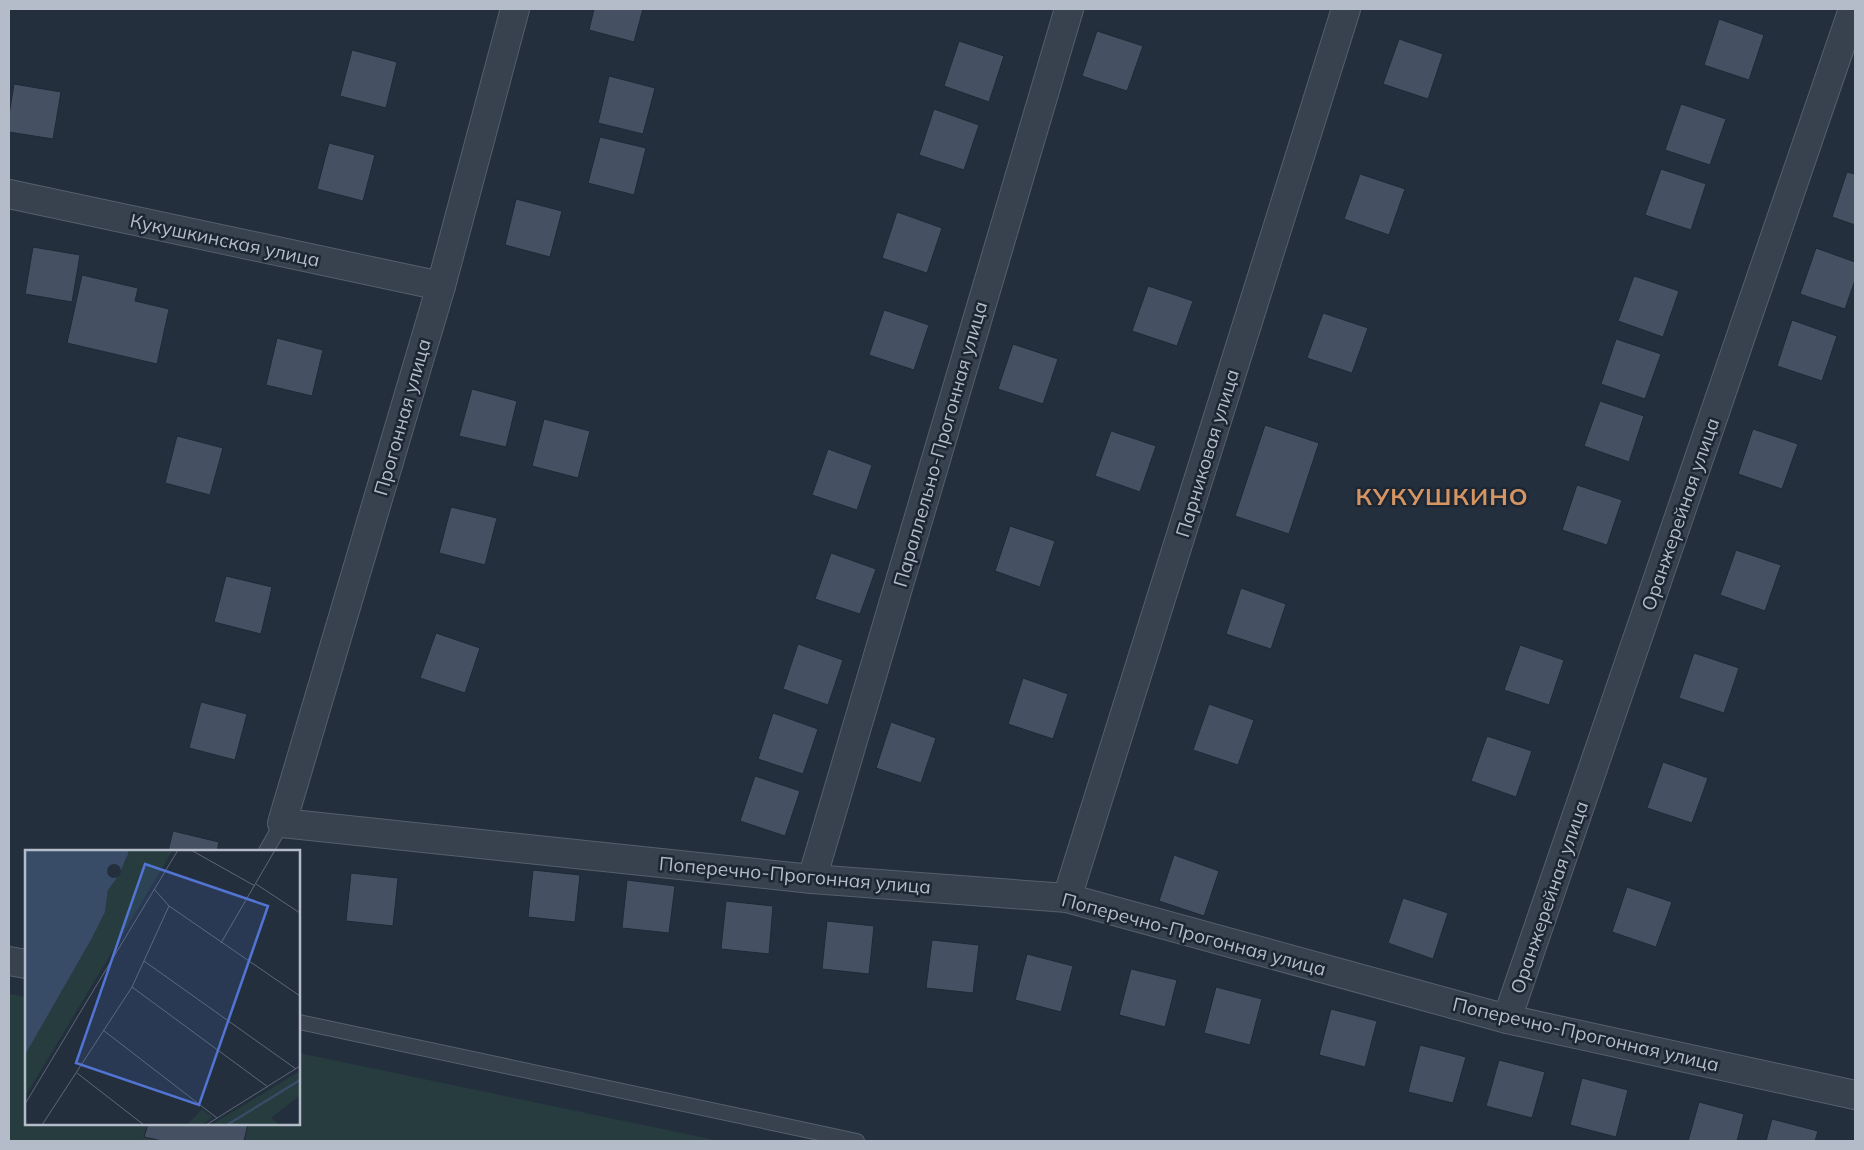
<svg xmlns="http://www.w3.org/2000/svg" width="1864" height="1150" viewBox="0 0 1864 1150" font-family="Mulish,sans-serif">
<rect width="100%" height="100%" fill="#242f3e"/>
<!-- green -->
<path fill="#263c3f" d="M9 994 26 997V1124H299V1053L720 1141H9Z"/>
<!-- building -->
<g fill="#455162" stroke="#1f2835">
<path d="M594 9H643L634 42 589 30Z"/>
<path d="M1719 19 1764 35 1749 80 1704 65Z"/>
<path d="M1097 31 1143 46 1127 91 1082 76Z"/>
<path d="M1399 39 1443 54 1428 99 1383 84Z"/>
<path d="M959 41 1004 56 989 102 944 86Z"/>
<path d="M352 50 397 62 386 108 340 96Z"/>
<path d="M609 76 655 88 643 134 598 123Z"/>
<path d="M14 84 61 92 53 139 9 132V115Z"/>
<path d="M1681 104 1726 119 1710 165 1665 150Z"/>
<path d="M934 109 979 125 964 170 919 155Z"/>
<path d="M600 137 646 148 634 195 588 183Z"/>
<path d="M329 143 375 155 363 201 317 189Z"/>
<path d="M1661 169 1706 184 1691 230 1645 215Z"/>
<path d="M1847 172 1855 174V225L1832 217Z"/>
<path d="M1360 174 1405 189 1389 235 1344 219Z"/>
<path d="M516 199 562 211 550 257 505 245Z"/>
<path d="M897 212 942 228 927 273 882 258Z"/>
<path d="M33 247 80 255 72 302 25 294Z"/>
<path d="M1816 248 1855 262V280L1845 309 1800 294Z"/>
<path d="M82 275 138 288 135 301 169 309 157 364 67 343Z"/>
<path d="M1634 276 1679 291 1663 337 1618 321Z"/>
<path d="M1148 286 1193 301 1177 346 1132 331Z"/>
<path d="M884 310 929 325 914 370 869 355Z"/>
<path d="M1323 313 1368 328 1352 373 1307 358Z"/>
<path d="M1792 320 1837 336 1822 381 1777 366Z"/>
<path d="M277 338 323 350 312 396 266 385Z"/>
<path d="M1616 339 1661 354 1645 399 1601 384Z"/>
<path d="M1013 344 1058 359 1043 404 998 389Z"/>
<path d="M472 389 517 401 506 447 459 436Z"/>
<path d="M1600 401 1644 416 1629 462 1584 446Z"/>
<path d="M544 419 590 431 578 478 532 466Z"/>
<path d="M1265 425 1319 443 1289 534 1235 516Z"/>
<path d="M1753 429 1798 444 1782 489 1738 474Z"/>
<path d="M1111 431 1156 446 1140 492 1095 476Z"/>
<path d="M177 436 223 448 210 495 165 483Z"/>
<path d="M828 449 872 465 857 510 812 495Z"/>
<path d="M1577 485 1622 500 1607 545 1562 530Z"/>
<path d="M451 507 497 518 485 565 439 553Z"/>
<path d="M1010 526 1055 541 1040 587 995 571Z"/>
<path d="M1736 550 1781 565 1765 611 1720 595Z"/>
<path d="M831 553 876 569 860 614 815 599Z"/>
<path d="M226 576 272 587 261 634 214 622Z"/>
<path d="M1241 588 1286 604 1271 649 1226 634Z"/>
<path d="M436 633 480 648 465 693 420 678Z"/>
<path d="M798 644 843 660 828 705 783 689Z"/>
<path d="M1520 645 1564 660 1549 705 1504 690Z"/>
<path d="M1694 653 1739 668 1724 713 1679 698Z"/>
<path d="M1023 678 1068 694 1053 739 1008 724Z"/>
<path d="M201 702 247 714 235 760 189 748Z"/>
<path d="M1209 704 1254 720 1238 765 1193 750Z"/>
<path d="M773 713 818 729 803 774 758 759Z"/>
<path d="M891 722 936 738 921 783 876 768Z"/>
<path d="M1487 736 1532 751 1516 797 1471 781Z"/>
<path d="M1663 762 1708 778 1692 823 1647 808Z"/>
<path d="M755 776 800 791 785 836 740 821Z"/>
<path d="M173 831 219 842 217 851H168Z"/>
<path d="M1174 855 1219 871 1204 916 1159 901Z"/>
<path d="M533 870 580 875 575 922 528 917Z"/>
<path d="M351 873 398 878 393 926 346 921Z"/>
<path d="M627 880 675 886 669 933 622 928Z"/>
<path d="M1627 887 1672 902 1656 947 1612 932Z"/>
<path d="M1403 898 1448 913 1433 959 1388 943Z"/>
<path d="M726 901 773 906 769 954 721 949Z"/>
<path d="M827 921 874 926 869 974 822 969Z"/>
<path d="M932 940 979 945 973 993 926 988Z"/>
<path d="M1027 954 1073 966 1061 1012 1015 1000Z"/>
<path d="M1131 969 1177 980 1165 1027 1119 1015Z"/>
<path d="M1216 987 1262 999 1250 1045 1204 1033Z"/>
<path d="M1331 1009 1377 1021 1365 1067 1319 1055Z"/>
<path d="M1420 1045 1466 1057 1453 1103 1408 1092Z"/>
<path d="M1499 1060 1545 1072 1532 1118 1486 1106Z"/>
<path d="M1582 1078 1628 1090 1616 1137 1570 1125Z"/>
<path d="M1699 1102 1744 1114 1737 1141H1688Z"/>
<path d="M1772 1119 1818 1131 1815 1141H1766Z"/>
<path d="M148 1124H248L244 1141H162L144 1137Z"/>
</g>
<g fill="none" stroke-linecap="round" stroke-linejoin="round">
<defs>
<g id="service">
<path d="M266 851 282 823"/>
<path d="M299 1022 857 1141"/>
</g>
<g id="minor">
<path d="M515 9 441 286 282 823 812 879 1067 898 1507 1019 1855 1095"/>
<path d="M9 194 441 286"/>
<path d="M812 879 1069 9"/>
<path d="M1067 898 1346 9"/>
<path d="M9 961 26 964"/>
<path d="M1507 1019 1853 9"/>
</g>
</defs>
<!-- service casing -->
<use href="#service" stroke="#565f6c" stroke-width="16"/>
<!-- minor casing -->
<use href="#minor" stroke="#565f6c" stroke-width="30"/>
<!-- service -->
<use href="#service" stroke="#38414e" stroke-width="14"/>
<!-- minor -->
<use href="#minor" stroke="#38414e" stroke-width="28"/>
</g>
<g text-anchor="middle" stroke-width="5" stroke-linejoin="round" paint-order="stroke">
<!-- street labels -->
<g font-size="19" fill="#b4bcc9" stroke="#1d2633">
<text transform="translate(225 240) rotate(12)" y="7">Кукушкинская улица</text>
<text transform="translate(402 417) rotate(-74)" y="7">Прогонная улица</text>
<text transform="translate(940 444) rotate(-74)" y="7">Параллельно-Прогонная улица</text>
<text transform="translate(1207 453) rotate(-73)" y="7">Парниковая улица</text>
<text transform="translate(1680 514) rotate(-71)" y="7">Оранжерейная улица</text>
<text transform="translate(795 875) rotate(5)" y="7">Поперечно-Прогонная улица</text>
<text transform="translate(1549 897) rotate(-71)" y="7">Оранжерейная улица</text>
<text transform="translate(1194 934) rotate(15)" y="7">Поперечно-Прогонная улица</text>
<text transform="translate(1586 1034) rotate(13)" y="7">Поперечно-Прогонная улица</text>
</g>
<!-- district labels -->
<g font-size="24" font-weight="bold" letter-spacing="1" fill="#d59563" stroke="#1d2633">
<text x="1442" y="505">КУКУШКИНО</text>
</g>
</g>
<!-- overview -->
<g transform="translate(25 850)">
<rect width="275" height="275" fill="#242f3e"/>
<path d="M103 0H148L0 247V205L67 88 80 62 83 40 101 11ZM275 221V245L246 268 255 275H186ZM177 259 187 267 184 270 177 275H162Z" fill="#263c3f"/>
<path d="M0 0H103V4L94 25 83 40 80 62 67 88 0 205Z" fill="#394c67"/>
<path d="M82 21a7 7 0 1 1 14 0a7 7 0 1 1-14 0Z" fill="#242f3e"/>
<path fill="none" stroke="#394c67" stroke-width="2.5" d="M202 275 275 230"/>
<path fill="none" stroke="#5e6776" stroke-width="1" d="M166 0 230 36M231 34 275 63M129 39 144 56 275 146M196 93 250 0M119 111 271 219M107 137 243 237M78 180 192 268M52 223 119 275M0 254 153 0M17 275 107 137 144 56M181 275 275 216"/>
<path fill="#5274d3" fill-opacity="0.15" stroke="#5274d3" stroke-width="2.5" d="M120 14 243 56 174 255 51 213Z"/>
<rect width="275" height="275" fill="none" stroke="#b4bcc9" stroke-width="2.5"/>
</g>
<!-- border -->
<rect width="1864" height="1150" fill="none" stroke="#b4bcc9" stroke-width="20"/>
</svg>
